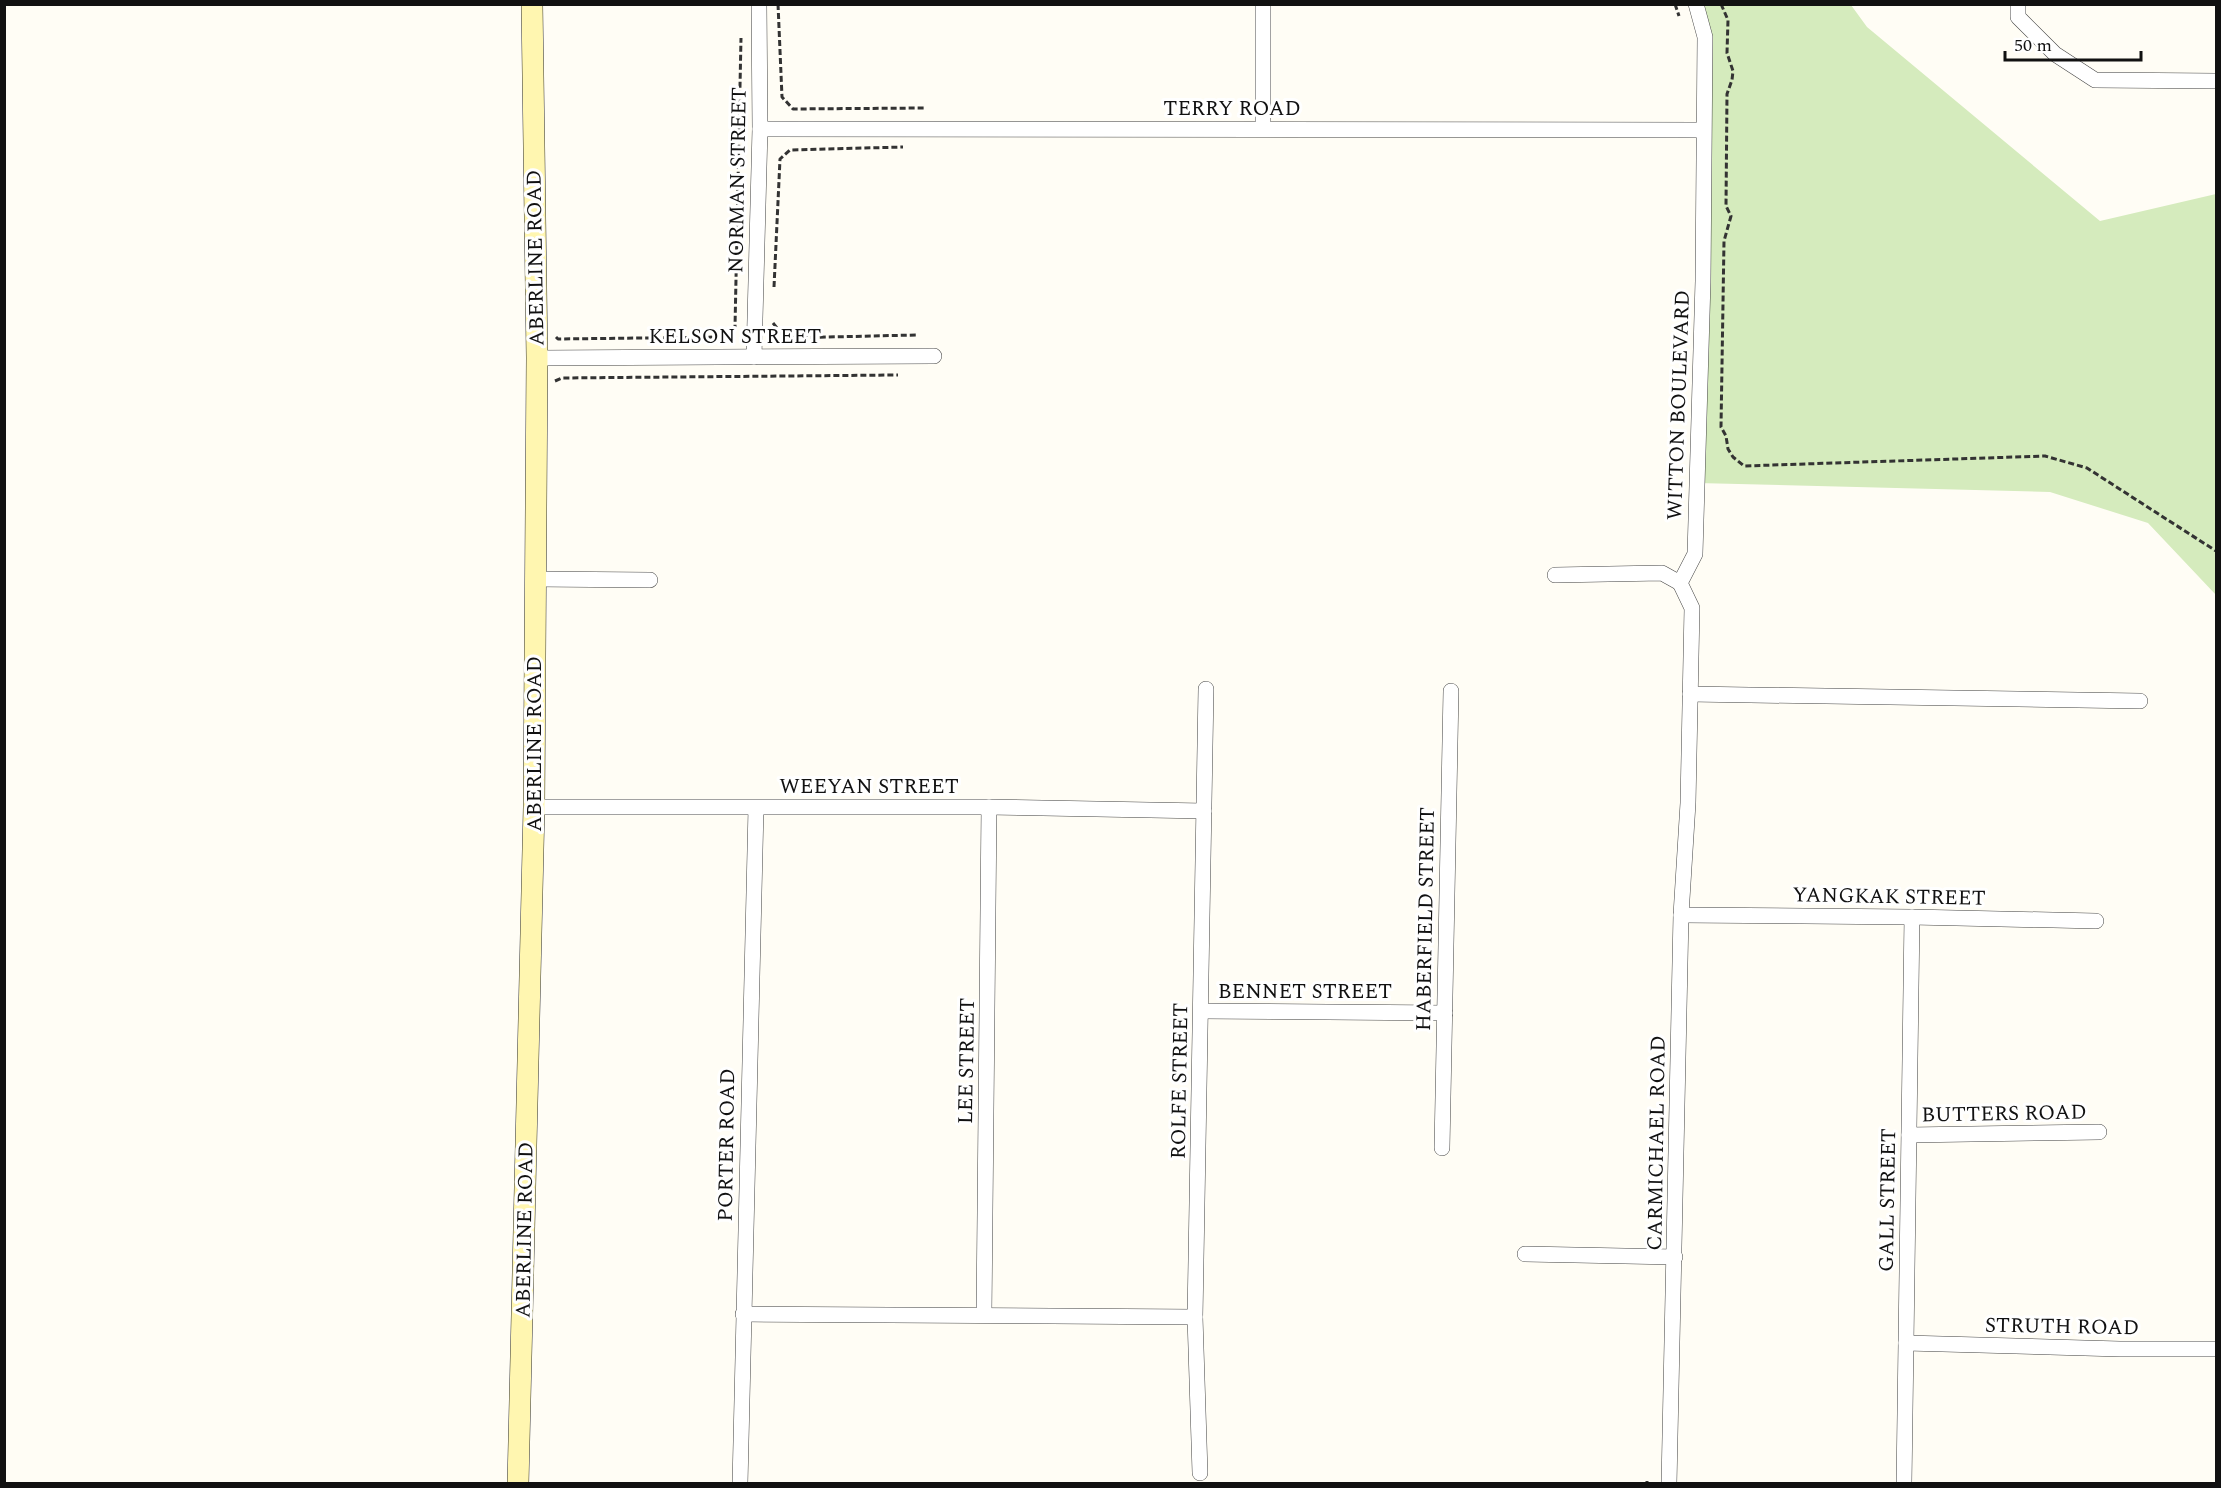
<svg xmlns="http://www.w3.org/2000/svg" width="2221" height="1488" viewBox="0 0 2221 1488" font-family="Spectral,serif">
<rect width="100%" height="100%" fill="#fffdf5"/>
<!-- green -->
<path fill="#d5ebbd" d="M1696 5H1851L1867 27 2100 221 2216 194V595L2148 523 2050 492 1697 483 1703 80Z"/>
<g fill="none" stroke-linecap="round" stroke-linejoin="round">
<defs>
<g id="street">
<path d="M2018 4V17L2055 54 2095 80 2216 81"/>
<path d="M760 129 1703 130"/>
<path d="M1263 129V4"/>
<path d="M754 357 760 129 759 4"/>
<path d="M537 358 934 356"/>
<path d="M1555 575 1662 573 1680 583"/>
<path d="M535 579 650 580"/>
<path d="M1690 694 2140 701"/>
<path d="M534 807H989L1204 811"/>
<path d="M1681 915 1912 917 2096 921"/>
<path d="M1201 1011 1445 1013"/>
<path d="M1909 1135 2099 1132"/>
<path d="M1442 1148 1451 691"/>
<path d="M1525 1254 1675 1257"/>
<path d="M743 1314 1195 1317"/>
<path d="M984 1315 989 807"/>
<path d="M1906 1343 2120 1349H2216"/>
<path d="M1200 1473 1195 1317 1206 689"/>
<path d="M740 1484 756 808"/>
<path d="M1669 1484 1681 915 1688 803 1692 608 1680 583 1695 554 1703 281 1705 37 1696 4"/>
<path d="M1904 1484 1912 917"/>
</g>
<path id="secondary" d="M518 1484 534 807 537 358 532 4"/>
</defs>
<!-- street casing -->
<use href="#street" stroke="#444" stroke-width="16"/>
<!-- secondary casing -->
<use href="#secondary" stroke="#333" stroke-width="22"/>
<!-- path -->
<g stroke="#333" stroke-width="3" stroke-dasharray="6 3" stroke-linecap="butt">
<path d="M778 4 782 97 793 109 924 108"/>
<path d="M1675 4 1679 16"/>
<path d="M1721 4 1728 20 1727 53 1733 71 1732 80 1727 94 1726 206 1731 216 1724 241 1721 427 1726 436 1728 449 1733 457 1744 466 2045 456 2087 468 2216 551"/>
<path d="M774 287 780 159 790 150 903 147"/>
<path d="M773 323 785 338 916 335"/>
<path d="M556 337 558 339 724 337 735 327 741 38"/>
<path d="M555 381 562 378 898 375"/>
<path d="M1647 1484V1481"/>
<path d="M1884 1484V1483"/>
</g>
<!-- street -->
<use href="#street" stroke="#fff" stroke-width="15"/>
<!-- secondary -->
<use href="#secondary" stroke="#fff6b0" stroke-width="21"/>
</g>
<g text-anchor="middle" stroke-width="6" stroke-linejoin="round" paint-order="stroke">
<!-- street labels -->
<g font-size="21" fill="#111" stroke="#fff">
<text x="1232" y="115">TERRY ROAD</text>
<text transform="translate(737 180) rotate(-89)" y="7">NORMAN STREET</text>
<text transform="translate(535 258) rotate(-91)" y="7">ABERLINE ROAD</text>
<text x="735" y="343">KELSON STREET</text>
<text transform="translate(1678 405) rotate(-88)" y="7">WITTON BOULEVARD</text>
<text transform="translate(534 744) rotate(-90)" y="7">ABERLINE ROAD</text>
<text x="869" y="793">WEEYAN STREET</text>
<text transform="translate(1889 896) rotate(1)" y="7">YANGKAK STREET</text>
<text transform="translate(1425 919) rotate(-89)" y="7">HABERFIELD STREET</text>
<text x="1305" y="998">BENNET STREET</text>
<text transform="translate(966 1061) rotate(-89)" y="7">LEE STREET</text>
<text transform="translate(1179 1081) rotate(-89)" y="7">ROLFE STREET</text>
<text transform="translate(2004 1113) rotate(-1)" y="7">BUTTERS ROAD</text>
<text transform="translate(1656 1143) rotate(-89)" y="7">CARMICHAEL ROAD</text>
<text transform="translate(726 1145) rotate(-89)" y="7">PORTER ROAD</text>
<text transform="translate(1887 1200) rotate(-89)" y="7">GALL STREET</text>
<text transform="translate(524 1230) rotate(-89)" y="7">ABERLINE ROAD</text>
<text transform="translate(2062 1326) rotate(1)" y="7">STRUTH ROAD</text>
</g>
</g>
<!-- border -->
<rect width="2221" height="1488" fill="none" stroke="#111111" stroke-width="12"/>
<!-- scale -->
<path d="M2005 51v9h136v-9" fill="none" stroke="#111111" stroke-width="3"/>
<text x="2014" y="51" font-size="18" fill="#111111" stroke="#ffffff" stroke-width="4.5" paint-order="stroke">50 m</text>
</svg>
